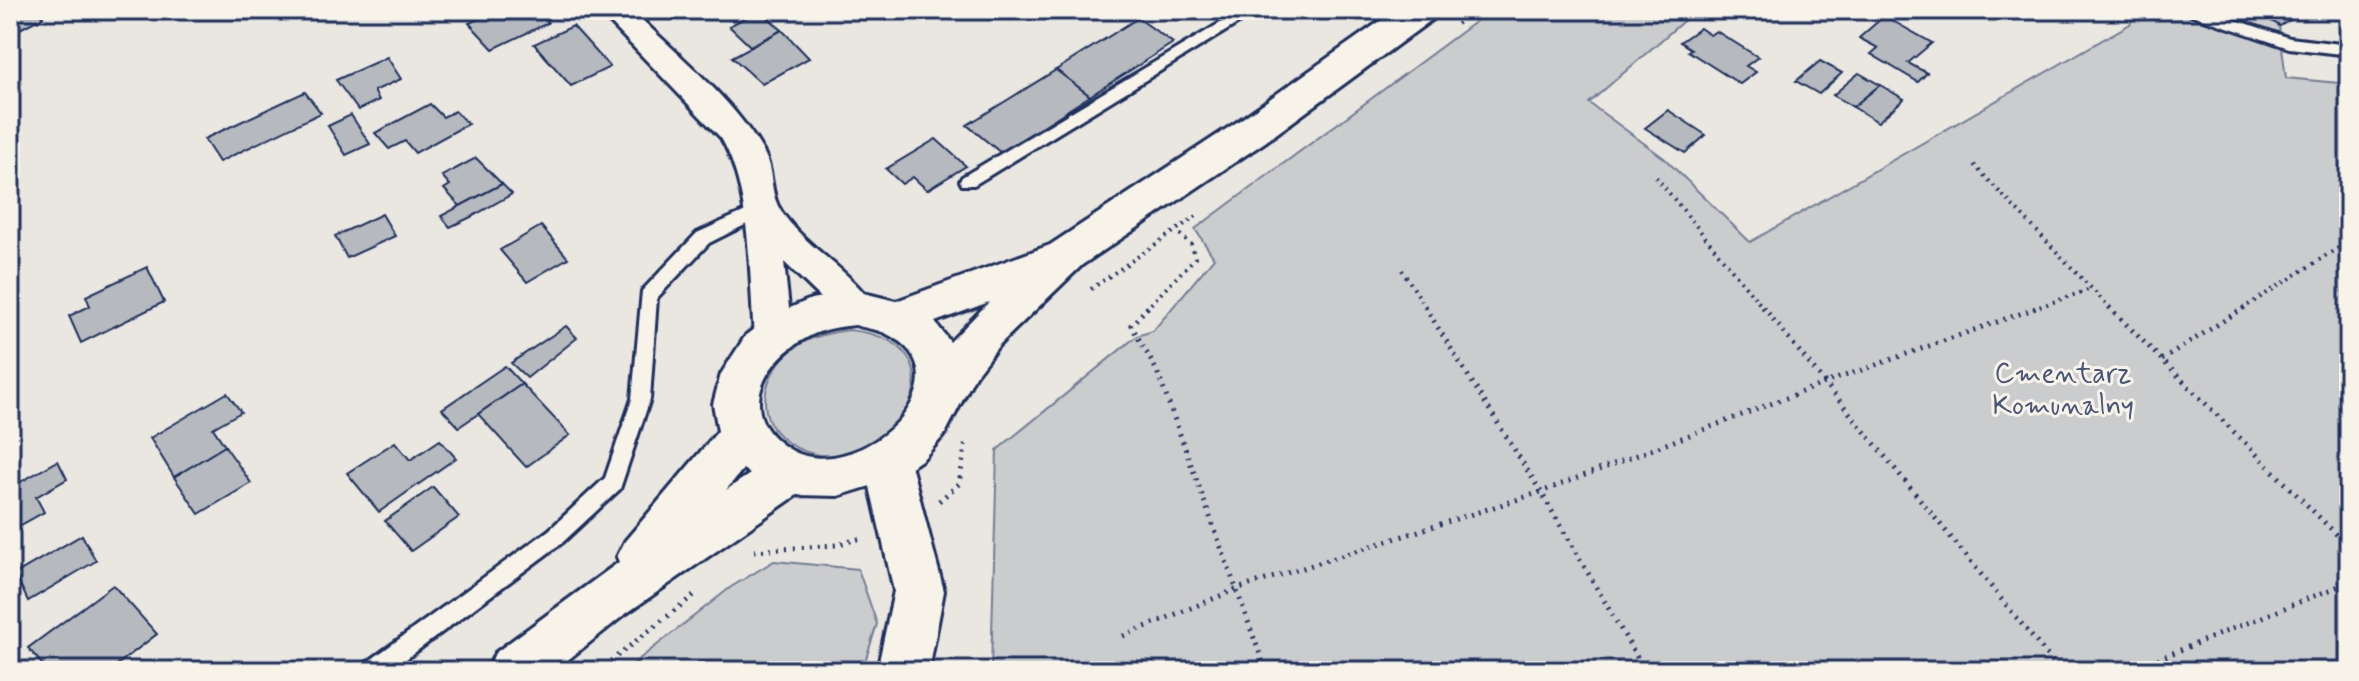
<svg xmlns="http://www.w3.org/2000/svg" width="2359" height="681" viewBox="0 0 2359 681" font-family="Mynerve,sans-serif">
<rect width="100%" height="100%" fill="#eae7e0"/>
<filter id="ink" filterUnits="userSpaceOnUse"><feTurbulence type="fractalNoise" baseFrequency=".0125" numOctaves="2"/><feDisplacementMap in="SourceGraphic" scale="16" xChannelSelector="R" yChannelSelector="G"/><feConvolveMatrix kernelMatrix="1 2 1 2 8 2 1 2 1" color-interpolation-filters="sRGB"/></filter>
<g filter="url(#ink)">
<!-- green -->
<g fill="#cbcccd" stroke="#737e96" stroke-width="2">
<path d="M1491 10H1696L1589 103 1664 158 1750 242 2130 24 2138 10H2303L2279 25 2286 78 2349 84V671H991L997 450 1137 336 1153 331 1214 258 1195 229Z"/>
<path d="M849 330C990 345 873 502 787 442 748 415 766 363 802 343 817 335 832 332 849 330Z"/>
<path d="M774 561 858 569 877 624 862 671H624L731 587Z"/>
</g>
<!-- building -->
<g fill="#b6babf" stroke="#1b2f5e" stroke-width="2">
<path d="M10 10H35L43 17 10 34Z"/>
<path d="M498 10H537L548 23 493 49 469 23Z"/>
<path d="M760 10 782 30 750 46 729 26Z"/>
<path d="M2254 10H2306L2280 26Z"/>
<path d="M1884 16 1932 43 1908 63 1927 73 1918 82 1871 54 1878 48 1859 38Z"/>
<path d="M1138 18 1173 43 1090 96 1056 70Z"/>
<path d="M573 26 610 67 571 86 534 44Z"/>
<path d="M1700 28 1710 35 1716 31 1758 57 1746 66 1756 72 1740 84 1688 51 1691 49 1680 42Z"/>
<path d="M782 30 809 58 762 84 732 57Z"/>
<path d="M387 57 401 79 374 91 379 100 358 110 336 80Z"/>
<path d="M1820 61 1842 73 1819 94 1796 81Z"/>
<path d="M1056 70 1090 96 1001 153 967 125Z"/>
<path d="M1859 73 1880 85 1853 107 1833 95Z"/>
<path d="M1880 85 1904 99 1878 122 1853 107Z"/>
<path d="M305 92 321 113 219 162 204 139Z"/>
<path d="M430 104 443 117 455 111 468 124 415 153 405 141 389 149 375 133Z"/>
<path d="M1668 110 1706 135 1685 153 1645 128Z"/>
<path d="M351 115 370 144 346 155 328 126Z"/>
<path d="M936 139 966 166 927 190 913 177 902 184 886 169Z"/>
<path d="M476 158 502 184 460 206 444 189 450 185 442 176Z"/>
<path d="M502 184 512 194 471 217 450 227 441 216Z"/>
<path d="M382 214 395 236 347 258 335 236Z"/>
<path d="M541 226 568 258 527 282 500 250Z"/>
<path d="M147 267 164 302 81 343 69 316 90 306 86 296Z"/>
<path d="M566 326 577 338 527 378 511 363Z"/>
<path d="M505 366 522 384 459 427 442 409Z"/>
<path d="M522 384 570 435 526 467 478 414Z"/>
<path d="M227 393 241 412 213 428 225 446 174 477 150 438Z"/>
<path d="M440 440 456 458 379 512 347 473 395 442 410 460Z"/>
<path d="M225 446 251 483 199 514 174 477Z"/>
<path d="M58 461 67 479 36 497 44 512 10 531V488Z"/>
<path d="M433 487 459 517 411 551 385 521Z"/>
<path d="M82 535 96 561 28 601 15 574Z"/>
<path d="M113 585 157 634 109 671H48L28 648Z"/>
</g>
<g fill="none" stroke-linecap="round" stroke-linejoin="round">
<defs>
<g id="service">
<path d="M1242 10H1260L974 185H962L960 181 962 177Z"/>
<path d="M2184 10H2207L2290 38 2349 45V55L2289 48 2186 13Z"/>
<path d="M761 204 767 206 769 210 767 214 709 243 657 298 650 399 620 489 563 542 390 671H362L365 664 549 530 605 478 632 399 642 291 697 233Z"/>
</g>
<path id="minor" d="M598 10H632C677 55 733 98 764 153 773 169 770 190 778 206 799 244 855 272 874 308L868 318 855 323 842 318 784 262 792 336 786 347 773 351 760 347 754 336C749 275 752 191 721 138Z"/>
<path id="tertiary" d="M887 441 904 447 910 461 944 591 929 671H877L894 591 864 461 870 447Z"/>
<path id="secondary" d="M1396 10H1439L1434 18 1265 142 1082 265 999 345 975 376 945 434 923 459 893 479 838 496 797 495 624 615 554 671H487L495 653 619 562 617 557 625 541 718 431 713 404 721 374 746 335 771 316 811 299 855 291 896 301 1050 245 1237 122ZM989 302 950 342 935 322ZM855 325C864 328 876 329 885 333 978 377 857 488 791 450 735 418 760 362 808 337 822 329 839 327 855 325ZM743 469 750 474 726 490Z"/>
</defs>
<!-- service casing -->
<use href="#service" stroke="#1b2f5e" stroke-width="6"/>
<!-- minor casing -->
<use href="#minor" stroke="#1b2f5e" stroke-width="6"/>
<!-- tertiary casing -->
<use href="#tertiary" stroke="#1b2f5e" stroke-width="6"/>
<!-- secondary casing -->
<use href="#secondary" stroke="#1b2f5e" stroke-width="6"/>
<!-- path-far1 -->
<g stroke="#1b2f5e" stroke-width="4" stroke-dasharray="2 5" stroke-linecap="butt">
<path d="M1457 24 1475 10"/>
<path d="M1974 165 2111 309"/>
<path d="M1656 177 1764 309"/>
<path d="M1402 270 1427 309"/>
<path d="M1091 289 1198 215"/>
<path d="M1146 309 1195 258 1191 244 1176 231"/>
<path d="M2033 309 2091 289"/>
<path d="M2242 309 2349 241"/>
</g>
<!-- path -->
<g stroke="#1b2f5e" stroke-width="5" stroke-dasharray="2 6" stroke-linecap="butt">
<path d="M1148 307 1131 325 1157 371 1266 671"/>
<path d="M1425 307 1541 492 1645 671"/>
<path d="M1763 307 2060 671"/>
<path d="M2109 307 2349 547"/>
<path d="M2162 360 2245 307"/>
<path d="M939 501 959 484 966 441"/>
<path d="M754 551 836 545 862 538"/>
<path d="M1123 636 1237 589 1541 492 1825 383 2039 307"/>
<path d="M598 671 698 592"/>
<path d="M2128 671 2349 582"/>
</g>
<!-- service -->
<use href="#service" fill="#f7f3e8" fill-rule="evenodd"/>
<!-- minor -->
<use href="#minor" fill="#f7f3e8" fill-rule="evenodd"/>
<!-- tertiary -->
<use href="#tertiary" fill="#f7f3e8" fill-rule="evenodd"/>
<!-- secondary -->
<use href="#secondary" fill="#f7f3e8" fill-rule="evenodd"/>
</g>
</g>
<g text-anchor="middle" stroke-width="6" stroke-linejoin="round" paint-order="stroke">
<!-- park labels -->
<g font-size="28" fill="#47567a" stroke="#f7f3e8">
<text x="2063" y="382">Cmentarz<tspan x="2063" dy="32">Komunalny</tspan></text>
</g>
</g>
<!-- margin -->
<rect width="2359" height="681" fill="none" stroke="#f7f3e8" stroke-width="40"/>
<rect x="20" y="20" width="2319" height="641" fill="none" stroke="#1b2f5e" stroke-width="3" filter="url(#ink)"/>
</svg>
